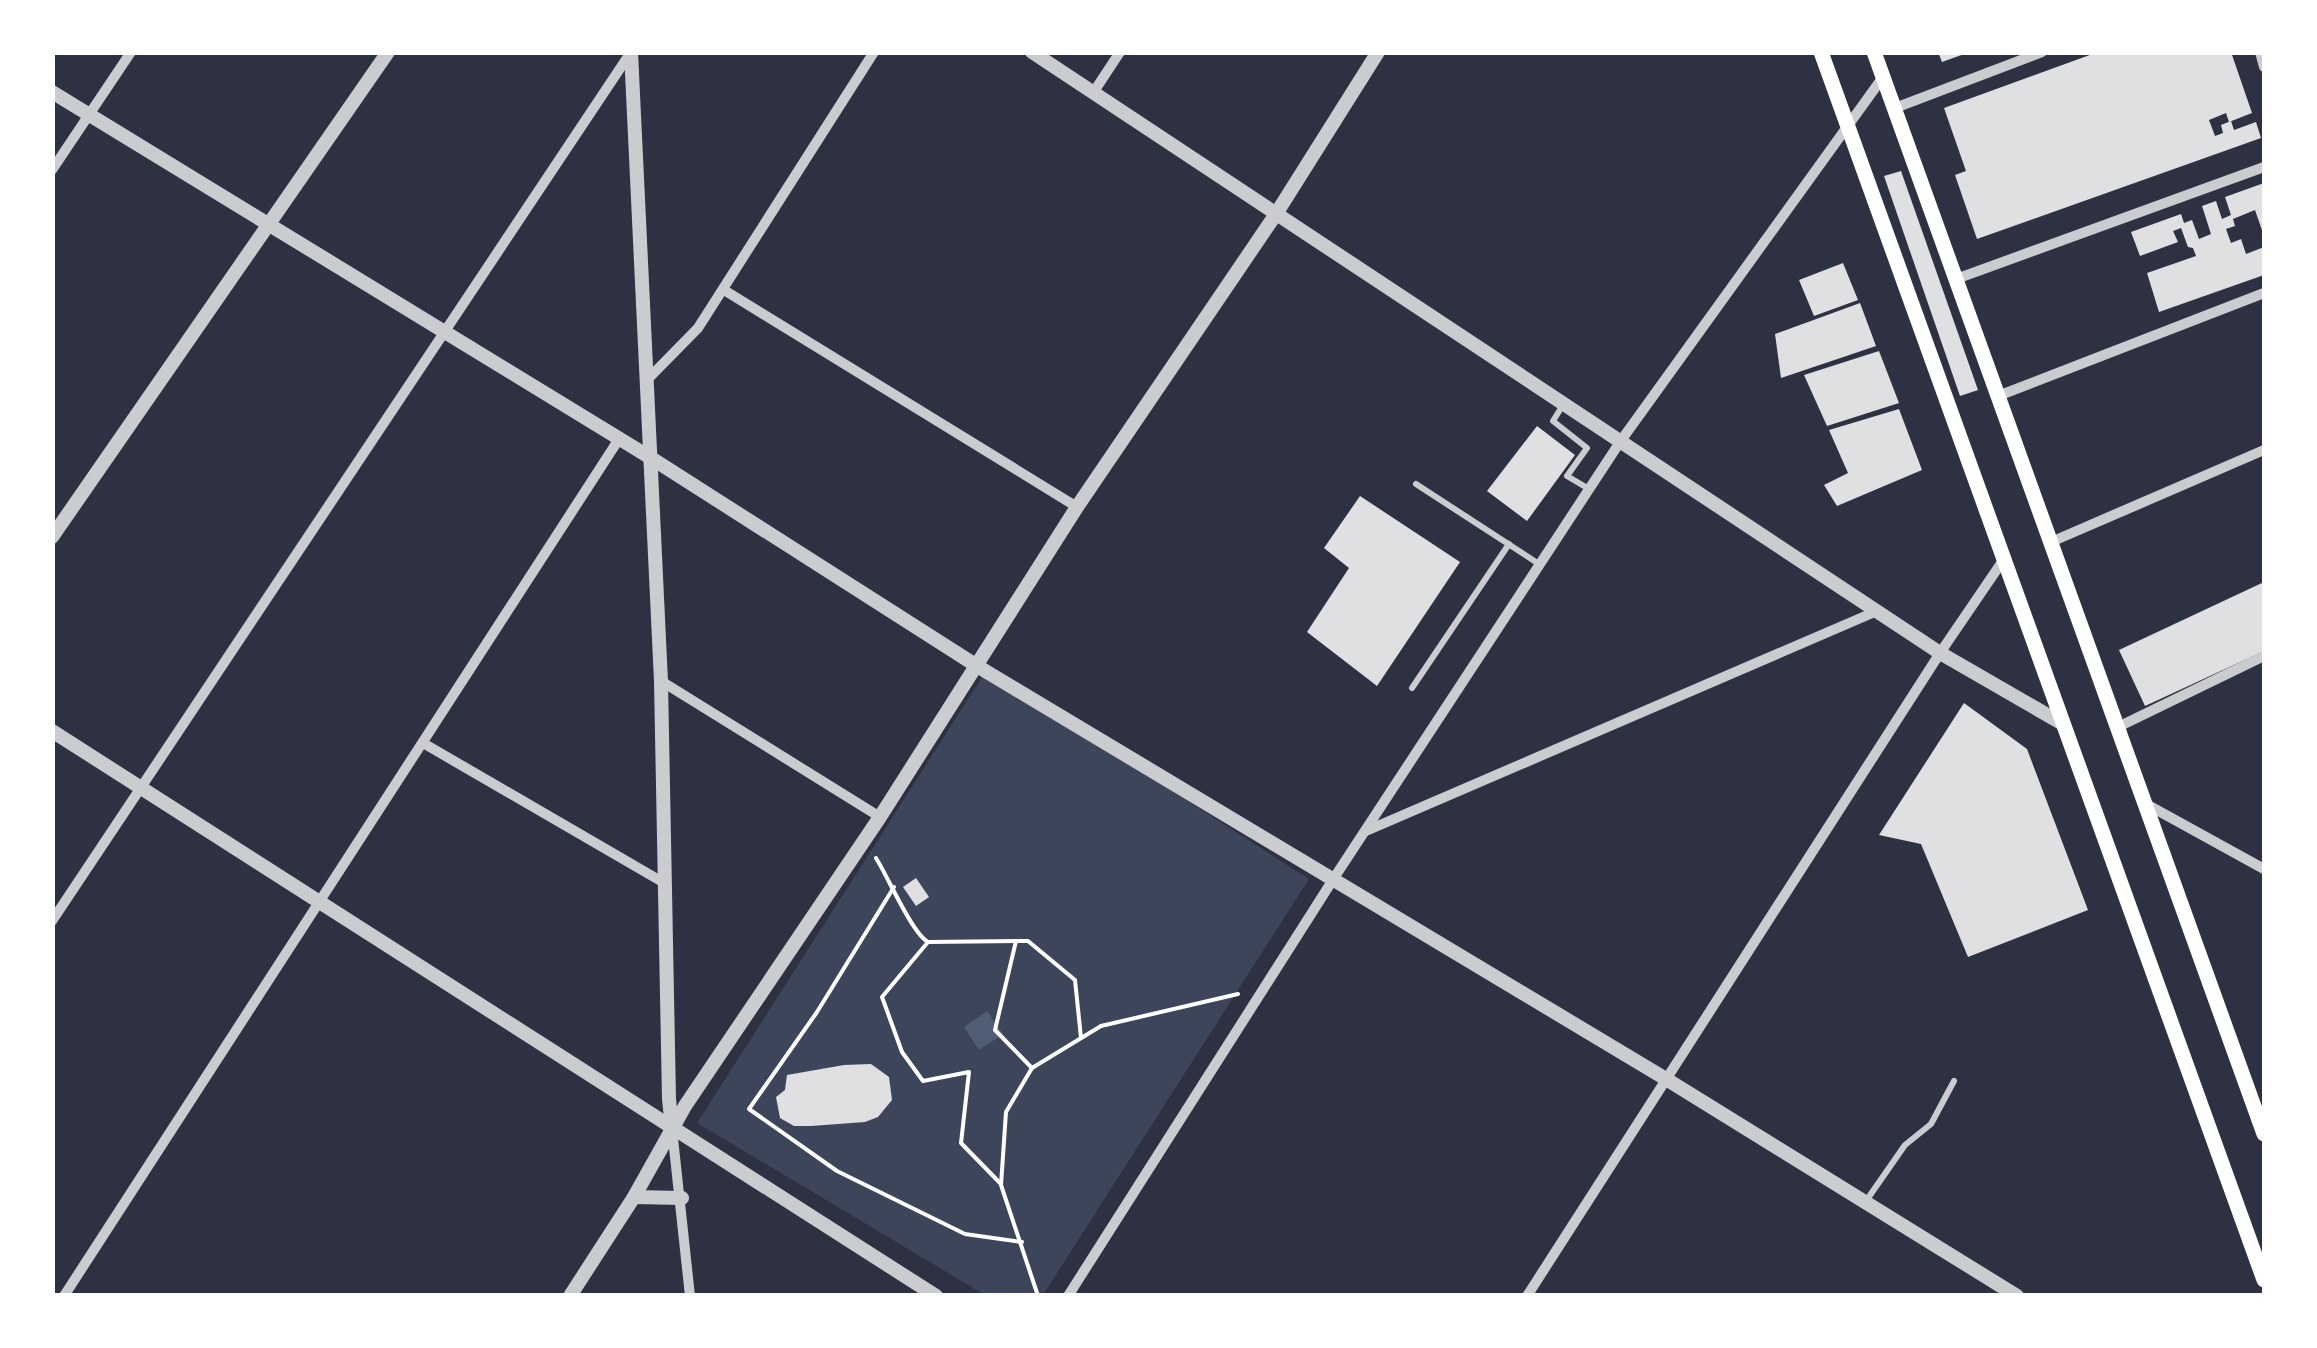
<svg xmlns="http://www.w3.org/2000/svg" width="2317" height="1348" viewBox="0 0 2317 1348" font-family="'Nunito Sans',sans-serif">
<rect width="100%" height="100%" fill="#2d3142"/>
<!-- green -->
<path fill="#3c4559" d="M986 671 1309 879 1043 1295H985L697 1123Z"/>
<!-- water -->
<path fill="#4f5d75" d="M987 1011 1003 1034 979 1050 964 1027Z"/>
<!-- building -->
<g fill="#e0e0e3">
<path d="M1938 52H1967V53L1942 62Z"/>
<path d="M2098 52H2231L2252 113 2229 122 2226 113 2209 120 2215 136 2223 133 2221 125 2231 121 2234 130 2256 122 2261 138 1977 239 1955 175 1966 171 1944 108Z"/>
<path d="M1901 171 1978 390 1960 396 1884 176Z"/>
<path d="M2264 183V236L2255 210 2233 219 2235 226 2226 229 2231 243 2241 239 2246 254 2264 247V275L2159 312 2147 273 2196 256 2193 248 2188 247 2181 228 2173 231 2178 242 2140 256 2131 232 2181 214 2184 223 2192 220 2199 239 2211 234 2202 206 2216 201 2222 219 2231 215 2225 197Z"/>
<path d="M1843 263 1858 300 1814 316 1799 280Z"/>
<path d="M1860 303 1876 346 1781 378 1775 334Z"/>
<path d="M1879 351 1899 403 1827 426 1804 375Z"/>
<path d="M1899 409 1922 470 1837 506 1824 485 1848 473 1829 430Z"/>
<path d="M1537 426 1575 455 1527 521 1487 491Z"/>
<path d="M1360 496 1460 562 1377 686 1307 632 1349 568 1324 548Z"/>
<path d="M2264 582V651L2145 706 2119 650Z"/>
<path d="M1964 703 2027 749 2088 910 1968 957 1921 844 1879 835Z"/>
<path d="M916 878 929 897 916 906 903 887Z"/>
<path d="M871 1064 889 1077 892 1100 878 1117 865 1122 811 1126H794L780 1118 776 1097 785 1090 787 1075 844 1065Z"/>
</g>
<g fill="none" stroke-linecap="round" stroke-linejoin="round">
<!-- path -->
<g stroke="#fff" stroke-width="4">
<path d="M876 858C888 877 912 933 928 942L1028 941 1075 980 1081 1038"/>
<path d="M894 887 817 1012 749 1109 837 1171 965 1234 1022 1242"/>
<path d="M1016 941 995 1030 1032 1068"/>
<path d="M928 942 882 997 902 1052 923 1081 969 1072 961 1143 1000 1183"/>
<path d="M1038 1296 1001 1185 1006 1112 1032 1068 1101 1026 1238 994"/>
</g>
<!-- service -->
<g stroke="#caccd0" stroke-width="6">
<path d="M1563 405 1553 421 1587 448 1567 476 1589 489"/>
<path d="M1416 484 1539 564"/>
<path d="M1412 688 1509 544"/>
<path d="M1866 1201 1905 1145 1931 1124 1954 1081"/>
</g>
<!-- minor -->
<g stroke="#caccd0" stroke-width="10">
<path d="M2260 52 2264 67"/>
<path d="M1093 93 1120 52"/>
<path d="M1895 108 2042 52"/>
<path d="M52 170 131 52"/>
<path d="M1956 279 2264 167"/>
<path d="M724 290 1077 507"/>
<path d="M646 381 698 328 874 52"/>
<path d="M1998 396 2264 293"/>
<path d="M2051 542 2264 450"/>
<path d="M661 681 880 817"/>
<path d="M2118 727 2264 656"/>
<path d="M423 743 666 884"/>
<path d="M2146 804 2264 869"/>
<path d="M1366 831 1877 611"/>
<path d="M52 921 631 52"/>
<path d="M672 1129 690 1296"/>
<path d="M64 1296 619 439"/>
<path d="M1068 1296 1334 878 1620 442 1883 77"/>
<path d="M1527 1296 1940 653 2004 559"/>
</g>
<!-- tertiary -->
<g stroke="#caccd0" stroke-width="14">
<path d="M631 52 661 681 669 1099 672 1128"/>
<path d="M1032 52 1940 653 2063 724"/>
<path d="M52 92 651 458 977 666 1666 1079 2017 1296"/>
<path d="M52 537 388 52"/>
<path d="M52 731 936 1296"/>
<path d="M634 1197 682 1198"/>
<path d="M570 1296 634 1197 685 1106 880 817 1077 507 1276 214 1378 52"/>
</g>
<!-- secondary -->
<g stroke="#fff" stroke-width="15">
<path d="M1821 52 2264 1280"/>
<path d="M1874 52 2264 1134"/>
</g>
</g>
<!-- border -->
<rect width="2317" height="1348" fill="none" stroke="#ffffff" stroke-width="110"/>
</svg>
